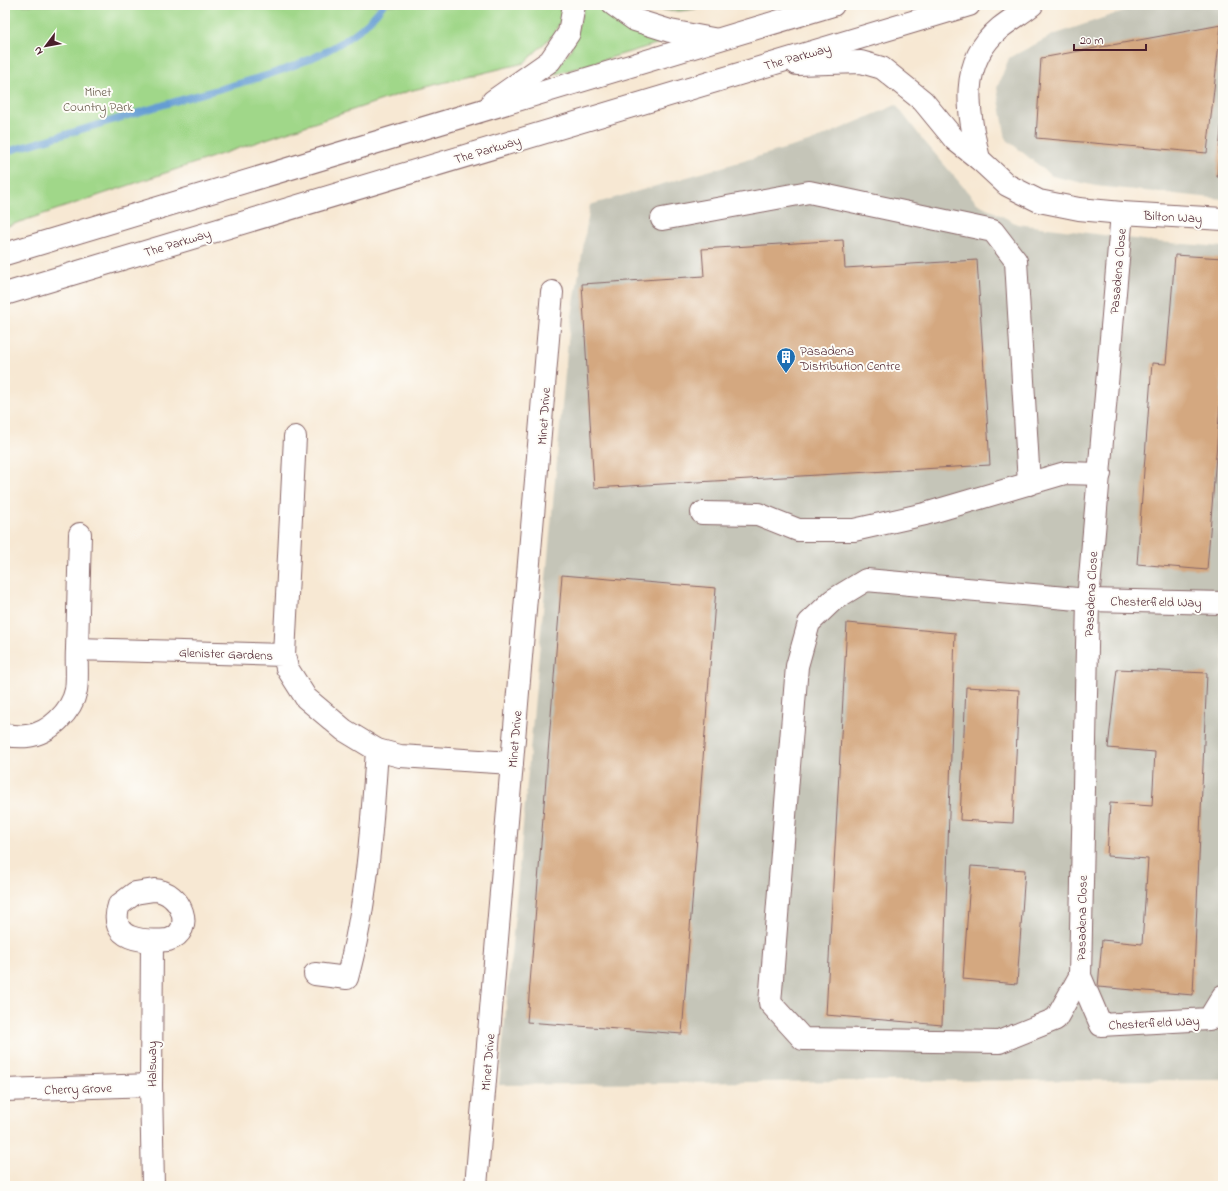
<svg xmlns="http://www.w3.org/2000/svg" width="1228" height="1191" viewBox="0 0 1228 1191" font-family="'Indie Flower',sans-serif">
<rect width="100%" height="100%" fill="#fdfcf7"/>
<filter id="ink" filterUnits="userSpaceOnUse"><feTurbulence type="fractalNoise" baseFrequency=".025" numOctaves="2"/><feDisplacementMap in="SourceGraphic" scale="8" xChannelSelector="R" yChannelSelector="G"/><feConvolveMatrix kernelMatrix="1 2 1 2 8 2 1 2 1" color-interpolation-filters="sRGB"/></filter>
<filter id="wash" filterUnits="userSpaceOnUse"><feTurbulence type="fractalNoise" baseFrequency=".012" numOctaves="4" result="noise"/><feDisplacementMap in="SourceGraphic" scale="16" xChannelSelector="R" yChannelSelector="G"/><feGaussianBlur stdDeviation="0.9" result="paint"/><feColorMatrix in="noise" values="0 0 0 0 0 0 0 0 0 0 0 0 0 0 0 0 0 1.4 0 .05"/><feComposite in="paint" operator="in"/></filter>
<g filter="url(#wash)">
<rect width="100%" height="100%" fill="#f7e8d3"/>
<!-- industrial -->
<g fill="#c5c5b8">
<path d="M1141 5H1223V199L1096 186 1052 176 1006 139 997 88 1009 58 1053 35Z"/>
<path d="M896 105 924 141 977 203 1017 224 1158 242 1223 247V1080L848 1081 499 1085 568 341 590 205 812 141Z"/>
</g>
<!-- green -->
<g fill="#a0d789" stroke="#757b5a">
<path d="M5 5H568L554 34 524 63 409 91 5 227Z"/>
<path d="M585 5H600L622 25 663 42 553 75 571 49Z"/>
</g>
<!-- forest -->
<path fill="#80b875" stroke="#656c50" d="M647 5H711C688 11 669 15 647 5Z"/>
<g fill="none" stroke-linecap="round" stroke-linejoin="round">
<!-- stream -->
<path stroke="#659dd3" stroke-width="7" d="M5 152C61 136 117 119 173 102 240 82 341 64 383 5"/>
</g>
<g id="blocks">
<!-- building -->
<g fill="#d4a880">
<path d="M1221 25 1207 153 1036 138 1041 58Z"/>
<path d="M1222 118H1223V177H1217Z"/>
<path d="M843 240 845 268 977 260 990 465 594 488 582 284 704 276 702 249Z"/>
<path d="M1175 255 1223 258V366L1207 570 1137 564 1152 363 1166 364Z"/>
<path d="M562 575 716 588 682 1034 527 1022Z"/>
<path d="M847 623 955 633 942 1025 826 1015Z"/>
<path d="M1117 669 1207 673 1193 995 1098 987 1102 940 1142 944 1148 859 1107 856 1110 803 1152 806 1155 752 1108 748Z"/>
<path d="M966 687 1019 690 1013 823 960 820Z"/>
<path d="M971 866 1025 870 1017 984 963 979Z"/>
</g>
</g>
</g>
<g filter="url(#ink)">
<use href="#blocks" fill-opacity="0" stroke="#876566" stroke-width="1"/>
<g fill="none" stroke-linecap="round" stroke-linejoin="round">
<defs>
<g id="minor">
<path d="M662 219 809 192 993 231 1016 261 1029 484"/>
<path d="M1223 219 1122 213 1088 600 1080 976 1101 1025 1209 1019 1223 996"/>
<path d="M702 513 758 514 798 530H854L925 514 1065 473 1100 474"/>
<path d="M77 649 80 534"/>
<path d="M284 655 295 437"/>
<path d="M5 735C12 736 20 737 27 736 49 734 72 711 76 690 78 677 76 662 77 649L284 655 287 668 306 698 344 730 377 750 400 756 512 763"/>
<path d="M154 890C181 891 197 931 168 940 144 942 107 941 119 905L135 893Z"/>
<path d="M152 941 151 1085 153 1186"/>
<path d="M315 974 347 978C367 906 372 825 377 750"/>
<path d="M1080 976 1056 1019 999 1042 803 1039 770 1003 797 666 809 623 833 600 866 580 1088 600 1223 603"/>
<path d="M5 1090 151 1085"/>
<path d="M476 1186 552 292"/>
</g>
<g id="highway">
<path d="M614 5 635 20 670 31 713 39"/>
<path d="M797 64 861 62 882 68 923 101 955 140 979 159 1007 185 1039 201 1079 209 1122 213"/>
<path d="M493 101 550 61 569 33 574 5"/>
<path d="M979 159C968 112 958 63 1000 28 1010 20 1022 13 1032 5"/>
<path d="M5 254 833 5"/>
<path d="M5 294 969 5"/>
</g>
</defs>
<!-- minor casing -->
<use href="#minor" stroke="#876566" stroke-width="24"/>
<!-- highway casing -->
<use href="#highway" stroke="#876566" stroke-width="24"/>
<!-- minor -->
<use href="#minor" stroke="#fff" stroke-width="22"/>
<!-- highway -->
<use href="#highway" stroke="#fff" stroke-width="22"/>
</g>
</g>
<!-- icons -->
<defs>
<symbol id="building-pin" viewBox="-11 -11 22 30"><path d="M0 17L-7.5 6A9.5 9.5 0 1 1 7.5 6Z" fill="#1f6fb2" stroke="#fdfcf7"/><path d="M-4-6H4V6H1V3H-1V6H-4ZM-2.5-4.3h1.7v1.8h-1.7ZM.8-4.3h1.7v1.8H.8ZM-2.5-1h1.7V.8h-1.7ZM.8-1h1.7V.8H.8Z" fill="#fff"/></symbol>
</defs>
<g fill-rule="evenodd">
<use href="#building-pin" x="775" y="346" width="22" height="30"/>
</g>
<g text-anchor="middle" stroke-width="4" stroke-linejoin="round" paint-order="stroke">
<!-- street labels -->
<g font-size="13" fill="#4a1f2b" stroke="#fdfcf7">
<text transform="translate(797 56) rotate(-16)" y="5">The Parkway</text>
<text transform="translate(487 149) rotate(-17)" y="5">The Parkway</text>
<text transform="translate(1173 216) rotate(3)" y="5">Bilton Way</text>
<text transform="translate(177 242) rotate(-17)" y="5">The Parkway</text>
<text transform="translate(1117 271) rotate(-85)" y="5">Pasadena Close</text>
<text transform="translate(543 416) rotate(-86)" y="5">Minet Drive</text>
<text transform="translate(1090 594) rotate(-87)" y="5">Pasadena Close</text>
<text transform="translate(1156 601) rotate(1)" y="5">Chesterfield Way</text>
<text transform="translate(226 653) rotate(2)" y="5">Glenister Gardens</text>
<text transform="translate(514 739) rotate(-85)" y="5">Minet Drive</text>
<text transform="translate(1081 918) rotate(-89)" y="5">Pasadena Close</text>
<text transform="translate(1154 1022) rotate(-3)" y="5">Chesterfield Way</text>
<text transform="translate(487 1062) rotate(-85)" y="5">Minet Drive</text>
<text transform="translate(151 1064) rotate(-90)" y="5">Halsway</text>
<text transform="translate(78 1088) rotate(-2)" y="5">Cherry Grove</text>
</g>
<!-- park labels -->
<g font-size="13" fill="#645647" stroke="#fdfcf7">
<text x="98" y="96">Minet<tspan x="98" dy="15">Country Park</tspan></text>
</g>
<!-- poi labels -->
<g font-size="13" fill="#4a1f2b" stroke="#fdfcf7" text-anchor="start">
<text x="800" y="355">Pasadena<tspan x="800" dy="15">Distribution Centre</tspan></text>
</g>
</g>
<!-- margin -->
<rect width="1228" height="1191" fill="none" stroke="#fdfcf7" stroke-width="20"/>
<!-- north arrow -->
<g transform="translate(46 46) rotate(238)" stroke="#fdfcf7" stroke-width="3" paint-order="stroke">
<path d="M0-3L7 15L0 10L-7 15Z" fill="#4a1f2b"/>
<text y="-6" font-size="11" font-weight="bold" text-anchor="middle" fill="#4a1f2b">N</text>
</g>
<!-- scale -->
<path d="M1074 44v6h72v-6" fill="none" stroke="#4a1f2b" stroke-width="2"/>
<text x="1080" y="44" font-size="12" fill="#4a1f2b" stroke="#fdfcf7" stroke-width="3" paint-order="stroke">20 m</text>
</svg>
